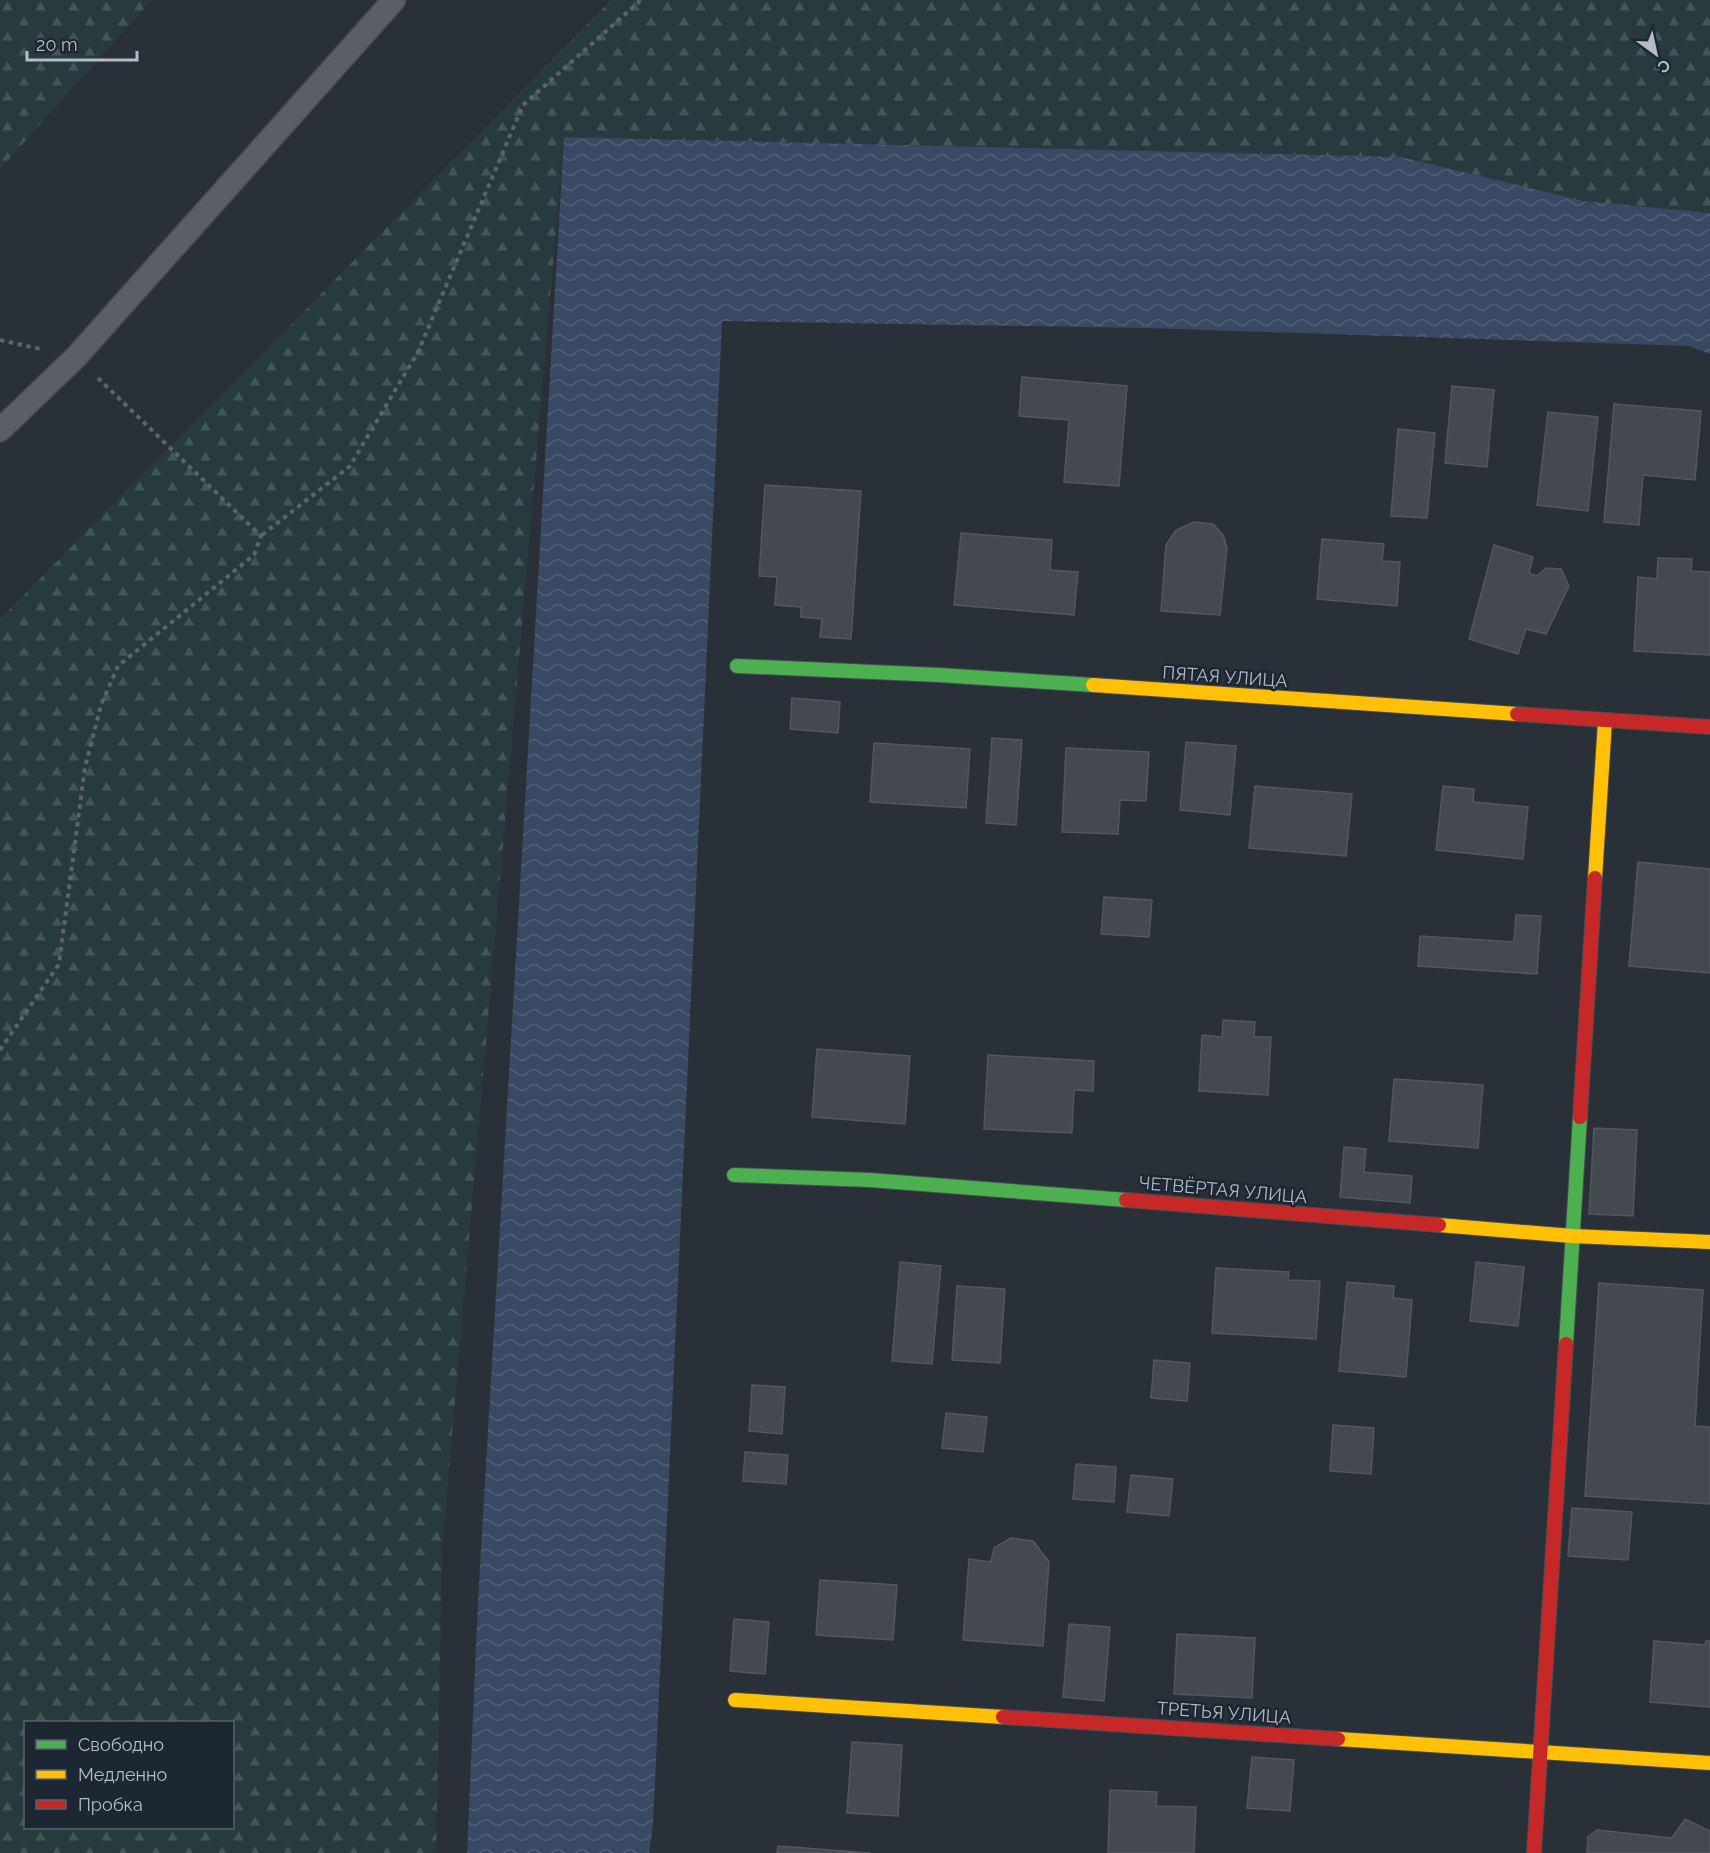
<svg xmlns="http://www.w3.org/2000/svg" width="1710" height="1853" viewBox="0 0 1710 1853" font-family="Raleway,sans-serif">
<defs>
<pattern id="forest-firs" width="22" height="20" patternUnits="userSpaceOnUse" patternTransform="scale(1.5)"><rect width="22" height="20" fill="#273a3e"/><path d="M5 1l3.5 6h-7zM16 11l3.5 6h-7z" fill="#445559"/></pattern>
<pattern id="water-waves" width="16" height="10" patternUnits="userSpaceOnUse" patternTransform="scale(1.5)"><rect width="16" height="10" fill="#384963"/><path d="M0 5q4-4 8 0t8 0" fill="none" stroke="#526178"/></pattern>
</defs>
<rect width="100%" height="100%" fill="#2a3038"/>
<!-- forest -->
<g fill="url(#forest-firs)" fill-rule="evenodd">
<path d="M0 0H152L0 169Z"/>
<path d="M611 0H1710V213L1584 201 1401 157 564 137 442 1552 436 1853H0V619ZM26 1722H232V1828H26Z"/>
</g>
<!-- water -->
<path fill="url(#water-waves)" d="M564 137 1401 157 1584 201 1710 213V354L1689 346 1146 328 722 321 653 1825 649 1853H467L478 1601Z"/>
<!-- building -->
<g fill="#444950" stroke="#52575f" stroke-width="1.5">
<path d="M1022 377 1127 386 1119 486 1064 482 1069 420 1019 416Z"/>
<path d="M1452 386 1494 390 1487 467 1445 463Z"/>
<path d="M1614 404 1701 411 1695 480 1643 475 1639 525 1604 522Z"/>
<path d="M1548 412 1598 417 1588 511 1537 505Z"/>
<path d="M1398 429 1435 433 1427 518 1391 516Z"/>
<path d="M765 485 861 491 851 639 820 637 822 619 801 617V607L775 605 777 577 759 576Z"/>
<path d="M1194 522 1213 524 1223 535 1227 548 1220 615 1161 611 1166 545 1176 530Z"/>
<path d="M961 533 1052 540 1050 570 1078 572 1074 615 954 605Z"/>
<path d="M1322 539 1384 544 1382 561 1400 562 1397 606 1317 599Z"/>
<path d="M1494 545 1533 557 1529 573 1537 576 1546 568 1561 569 1569 586 1546 634 1526 629 1518 654 1469 639Z"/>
<path d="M1658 558 1692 559 1691 571 1710 572V655L1634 651 1638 577 1657 579Z"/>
<path d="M792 698 840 702 838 733 790 729Z"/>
<path d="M992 738 1022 740 1016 825 986 823Z"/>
<path d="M1186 742 1236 746 1230 815 1180 810Z"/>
<path d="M874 743 970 749 966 808 870 802Z"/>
<path d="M1066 748 1149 752 1146 801 1120 800 1118 834 1062 832Z"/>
<path d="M1255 786 1352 794 1346 856 1249 848Z"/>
<path d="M1443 786 1474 789 1473 802 1528 807 1523 859 1436 850Z"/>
<path d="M1638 862 1710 869V973L1629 966Z"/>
<path d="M1104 897 1152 900 1149 937 1101 934Z"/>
<path d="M1516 915 1541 916 1537 974 1418 966 1420 936 1514 942Z"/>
<path d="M1223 1020 1255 1022 1254 1037H1271L1268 1095 1199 1091 1202 1035 1222 1037Z"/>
<path d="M817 1049 910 1056 905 1124 812 1117Z"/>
<path d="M988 1055 1094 1061 1093 1091 1074 1090 1072 1133 984 1129Z"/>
<path d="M1394 1079 1483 1085 1478 1148 1389 1141Z"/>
<path d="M1594 1128 1637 1130 1633 1216 1589 1214Z"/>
<path d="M1344 1147 1366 1149 1364 1172 1412 1176 1410 1203 1340 1197Z"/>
<path d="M900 1262 941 1266 932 1364 892 1361Z"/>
<path d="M1476 1262 1524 1267 1518 1326 1470 1321Z"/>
<path d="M1216 1268 1289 1272 1288 1280 1320 1281 1316 1339 1212 1333Z"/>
<path d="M1347 1282 1394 1286 1393 1298 1412 1300 1406 1377 1339 1371Z"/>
<path d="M1599 1283 1703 1290 1695 1426 1710 1427V1504L1585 1496Z"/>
<path d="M957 1286 1005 1289 1000 1363 952 1360Z"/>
<path d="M1154 1360 1190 1363 1187 1401 1151 1398Z"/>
<path d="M752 1385 785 1387 782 1434 749 1431Z"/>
<path d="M946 1413 987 1417 983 1452 942 1448Z"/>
<path d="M1333 1425 1374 1428 1371 1474 1330 1471Z"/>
<path d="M745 1452 788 1455 786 1484 743 1481Z"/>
<path d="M1076 1464 1116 1467 1114 1502 1073 1499Z"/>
<path d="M1131 1475 1173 1479 1169 1516 1127 1512Z"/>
<path d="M1572 1508 1632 1512 1628 1560 1568 1556Z"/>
<path d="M1011 1538 1033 1541 1049 1562 1043 1646 963 1640 969 1559 991 1562 994 1548Z"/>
<path d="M820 1580 897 1585 893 1640 816 1635Z"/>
<path d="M734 1619 769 1622 765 1674 730 1671Z"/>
<path d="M1069 1624 1110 1627 1104 1701 1063 1697Z"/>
<path d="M1177 1634 1255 1638 1252 1698 1174 1694Z"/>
<path d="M1654 1641 1705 1645 1706 1641H1710V1707L1650 1702Z"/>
<path d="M852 1742 902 1745 898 1816 847 1813Z"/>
<path d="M1252 1757 1294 1760 1290 1811 1247 1808Z"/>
<path d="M1110 1790 1157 1792 1156 1806 1196 1807 1194 1853H1108Z"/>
<path d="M1685 1819 1710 1831V1853H1587L1588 1837 1597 1830 1672 1838Z"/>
<path d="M778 1846 870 1853H777Z"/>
</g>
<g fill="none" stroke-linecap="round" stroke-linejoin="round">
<defs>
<path id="lane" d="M0 430 76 357 394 0"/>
<g id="fast">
<path d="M737 666 939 675 1093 685"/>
<path d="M734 1175 870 1180 1126 1200"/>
<path d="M1566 1344 1580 1117"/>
</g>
<g id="slow">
<path d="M1093 685 1517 714"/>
<path d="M1595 878 1605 721"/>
<path d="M1439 1225 1572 1236 1710 1242"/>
<path d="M735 1700 1003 1717"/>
<path d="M1338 1739 1710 1763"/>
</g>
<g id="jam">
<path d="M1517 714 1710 727"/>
<path d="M1580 1117 1595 878"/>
<path d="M1126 1200 1439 1225"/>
<path d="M1003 1717 1338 1739"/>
<path d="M1534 1853 1566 1344"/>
</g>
</defs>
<!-- lane casing -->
<use href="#lane" stroke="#484c53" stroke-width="25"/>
<!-- fast casing -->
<use href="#fast" stroke="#484c53" stroke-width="16"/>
<!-- slow casing -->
<use href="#slow" stroke="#484c53" stroke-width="16"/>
<!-- jam casing -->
<use href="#jam" stroke="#484c53" stroke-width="16"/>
<!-- path -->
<g stroke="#5d636a" stroke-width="4" stroke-dasharray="4.5 4.5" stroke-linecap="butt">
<path d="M0 340 40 349"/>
<path d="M262 535 350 466 418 352 523 105 641 0"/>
<path d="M0 1050 59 964 85 767 101 705 118 666 254 555 261 536 98 378"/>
</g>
<!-- lane -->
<use href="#lane" stroke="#5a5e66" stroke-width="22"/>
<!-- fast -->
<use href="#fast" stroke="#4caf50" stroke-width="14"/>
<!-- slow -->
<use href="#slow" stroke="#ffc107" stroke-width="14"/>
<!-- jam -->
<use href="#jam" stroke="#c62828" stroke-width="14"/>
</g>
<g text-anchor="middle" stroke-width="5" stroke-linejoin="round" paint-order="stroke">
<!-- street labels -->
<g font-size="18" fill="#b4bcc9" stroke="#1d2633">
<text transform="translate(1225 677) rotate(4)" y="6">ПЯТАЯ УЛИЦА</text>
<text transform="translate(1223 1190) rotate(5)" y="6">ЧЕТВЁРТАЯ УЛИЦА</text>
<text transform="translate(1224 1713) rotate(4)" y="6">ТРЕТЬЯ УЛИЦА</text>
</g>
</g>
<!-- legend -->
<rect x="24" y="1721" width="210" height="108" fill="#1d2633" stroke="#59626f" stroke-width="1.5"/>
<rect x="36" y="1740" width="30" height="9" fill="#4caf50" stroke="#59626f" stroke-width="1.5"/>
<text x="78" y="1751" font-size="18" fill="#b4bcc9">Свободно</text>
<rect x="36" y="1770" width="30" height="9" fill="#ffc107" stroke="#59626f" stroke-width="1.5"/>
<text x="78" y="1781" font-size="18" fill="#b4bcc9">Медленно</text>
<rect x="36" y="1800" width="30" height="9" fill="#c62828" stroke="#59626f" stroke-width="1.5"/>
<text x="78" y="1811" font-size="18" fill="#b4bcc9">Пробка</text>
<!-- north arrow -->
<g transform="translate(1656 54) rotate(147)" stroke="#1d2633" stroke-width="4.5" paint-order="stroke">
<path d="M0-4.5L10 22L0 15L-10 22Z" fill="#b4bcc9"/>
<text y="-9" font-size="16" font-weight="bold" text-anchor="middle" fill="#b4bcc9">С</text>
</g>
<!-- scale -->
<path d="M27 51v9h110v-9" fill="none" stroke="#b4bcc9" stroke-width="3"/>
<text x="36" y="51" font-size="18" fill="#b4bcc9" stroke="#1d2633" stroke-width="4.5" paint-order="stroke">20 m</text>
</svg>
